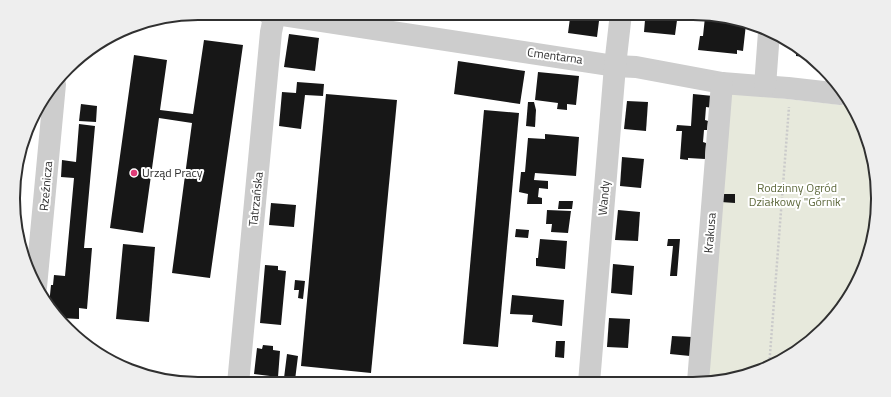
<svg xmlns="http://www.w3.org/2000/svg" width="891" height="397" viewBox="0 0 891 397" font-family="'Titillium Web',sans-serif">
<rect width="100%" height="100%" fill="#fff"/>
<!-- green -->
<path fill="#e7e9dc" d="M731 93 851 106 859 117 878 187 868 258 847 302 815 338 774 365 717 382H703Z"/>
<!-- building -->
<g fill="#171717">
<path d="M581 13H600L597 37 568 33 570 18 580 19Z"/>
<path d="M649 13H678L675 35 644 32 645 20 648 21Z"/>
<path d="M705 17 726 19 740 21V23L746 24 743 51 737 50V54L698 50 700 36H703Z"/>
<path d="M289 34 319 38 315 71 284 67Z"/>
<path d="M204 40 243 45 210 278 172 273 192 123 159 118 143 233 110 228 134 55 167 60 160 110 193 114Z"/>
<path d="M796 48 813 58 796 56Z"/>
<path d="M458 61 525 71 520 104 454 94Z"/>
<path d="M538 72 579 76 576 105 567 104V110L557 109 558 103 535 100Z"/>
<path d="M297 82 324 84 323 96 305 95 301 129 279 126 282 92 296 93Z"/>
<path d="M326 94 397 100 371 373 301 366Z"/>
<path d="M693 94 713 96V108L706 107 705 120 708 121 707 130H704L703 142 706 143 705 159 688 158V160L680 159 682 131H676L677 125 691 126Z"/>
<path d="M627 101 648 102 646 131 624 129Z"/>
<path d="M528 102H534L536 110 535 127 526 126Z"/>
<path d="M81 104 97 106 96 122 79 121Z"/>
<path d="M484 110 519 113 498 347 463 344Z"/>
<path d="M79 124 95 126 84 248H92L87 309 79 308V319L60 318 49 305 51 285H53L54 275 65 276 74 178 61 177 62 160 76 162Z"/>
<path d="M545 134 579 137 576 176 535 173 534 180 548 181V189L539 188 538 197 542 198V204H527L528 194 519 192 521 172H525L528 138 545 139Z"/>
<path d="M622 157 644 159 641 188 620 186Z"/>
<path d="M722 194H735V203L721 202Z"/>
<path d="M559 201H573L572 209H558Z"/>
<path d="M271 203 296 205 294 227 269 225Z"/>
<path d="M547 210 571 211 568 233 551 232 552 224H546Z"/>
<path d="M618 210 640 212 638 241 615 240Z"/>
<path d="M516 229 529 230 528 238 515 237Z"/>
<path d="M540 239 567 241 565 269 536 266V258H538Z"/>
<path d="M668 239H680L677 276H670L673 246H667Z"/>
<path d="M123 244 155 247 149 322 116 319Z"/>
<path d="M613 264 634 266 632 295 611 293Z"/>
<path d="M265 265 278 266V270L286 271 281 325 260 323Z"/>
<path d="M295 280 305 281 303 299 298 298 299 290H294Z"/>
<path d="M512 295 564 300 562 326 532 322 533 315 510 314Z"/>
<path d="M609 318 630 319 628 348 607 347Z"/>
<path d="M672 336 692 337 690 356 670 354Z"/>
<path d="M556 341H565L564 358 555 357Z"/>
<path d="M263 345 273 346V350L280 351 278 377 254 374 257 348 262 349Z"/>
<path d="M287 354 298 356 295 380 284 378Z"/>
</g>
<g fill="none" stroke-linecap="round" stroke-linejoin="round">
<!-- path -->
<path stroke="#cacaca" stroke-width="2.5" stroke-dasharray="2 2" stroke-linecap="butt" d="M769 367 789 107"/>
<!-- minor -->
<g stroke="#cdcdcd" stroke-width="22">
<path d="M268 13 615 66 636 67 722 83 788 88 841 94"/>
<path d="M765 86 769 32"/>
<path d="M36 287 55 84"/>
<path d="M698 382 722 83"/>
<path d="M589 383 615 66 621 13"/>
<path d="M238 384 271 32 275 13"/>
</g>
</g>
<!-- markers -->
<circle fill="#df3b77" stroke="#fff" stroke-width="1.5" cx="134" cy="173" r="4"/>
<g text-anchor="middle" stroke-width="4" stroke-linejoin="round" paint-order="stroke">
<!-- street labels -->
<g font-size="12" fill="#303030" stroke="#fff">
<text transform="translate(555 56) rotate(8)" y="4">Cmentarna</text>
<text transform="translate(46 186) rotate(-85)" y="4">Rzeźnicza</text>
<text transform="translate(604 198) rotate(-85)" y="4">Wandy</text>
<text transform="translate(256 199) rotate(-84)" y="4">Tatrzańska</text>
<text transform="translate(710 233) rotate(-85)" y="4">Krakusa</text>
</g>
<!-- poi labels -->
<g font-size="12" fill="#303030" stroke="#fff" text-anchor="start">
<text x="142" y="177">Urząd Pracy</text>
</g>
<!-- park labels -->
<g font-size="12" fill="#606b3f" stroke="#fff">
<text x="797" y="192">Rodzinny Ogród<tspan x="797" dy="14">Działkowy "Górnik"</tspan></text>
</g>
</g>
<!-- crop -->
<path d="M0 0H891V397H0ZM198 20H693A178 178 0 0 1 871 198V199A178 178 0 0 1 693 377H198A178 178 0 0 1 20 199V198A178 178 0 0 1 198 20Z" fill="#eee" fill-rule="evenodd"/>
<path fill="none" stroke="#303030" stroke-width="2" d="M198 20H693A178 178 0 0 1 871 198V199A178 178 0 0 1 693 377H198A178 178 0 0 1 20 199V198A178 178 0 0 1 198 20Z"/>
</svg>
